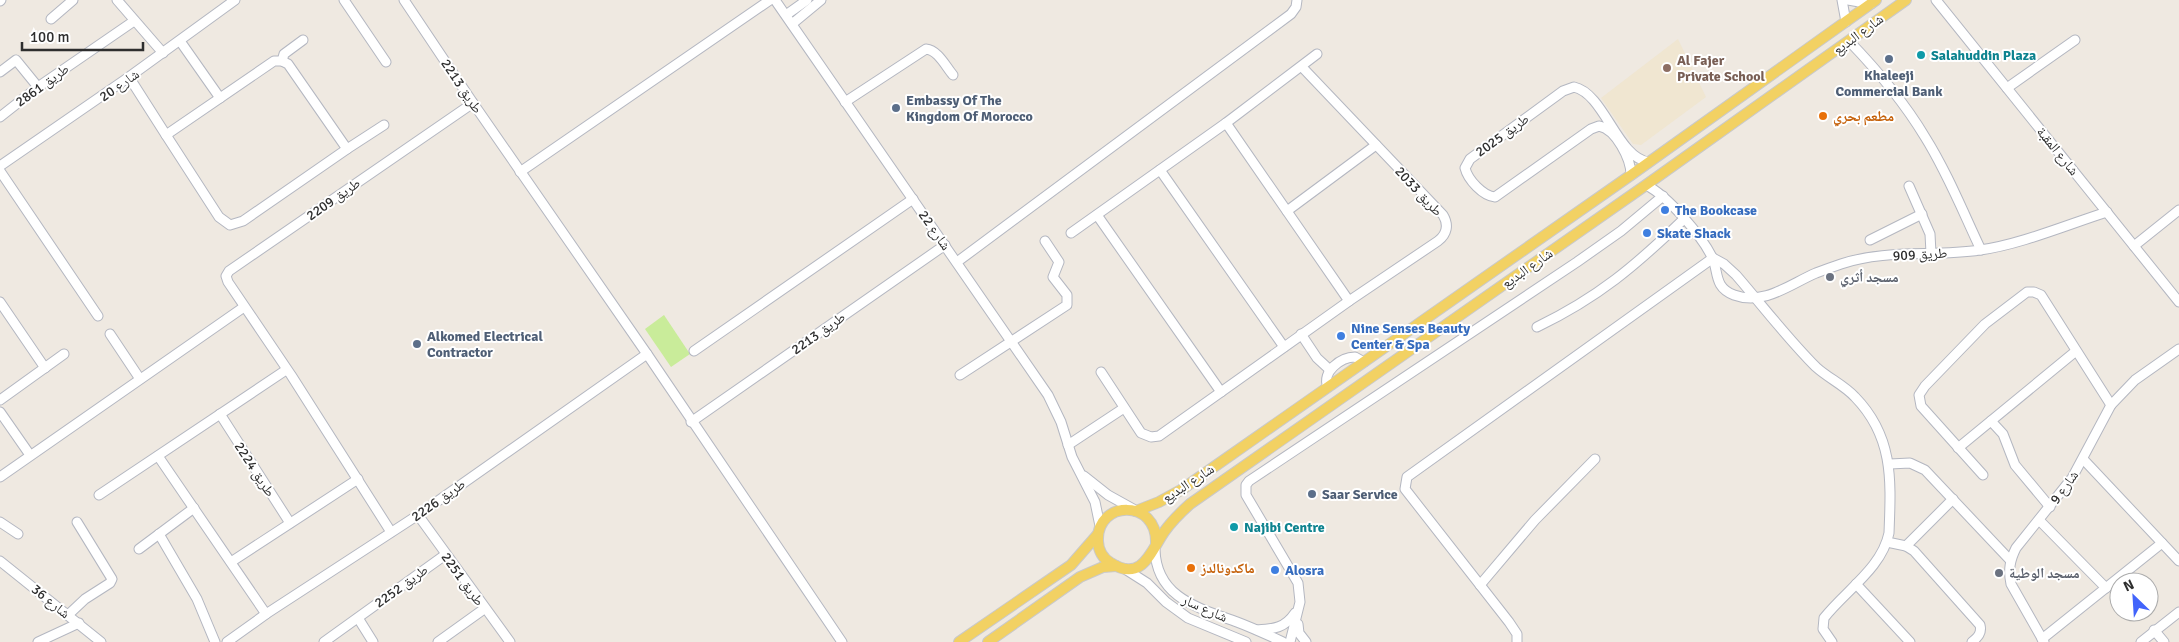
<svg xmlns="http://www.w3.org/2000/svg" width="2179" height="642" viewBox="0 0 2179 642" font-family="Signika,'Noto Naskh Arabic',sans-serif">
<rect width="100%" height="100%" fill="#efe9e1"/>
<!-- education -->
<path fill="#f0e6d1" d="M1678 39 1706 97 1641 145 1633 144 1601 98Z"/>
<!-- pitch -->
<path fill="#c9ec9a" d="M664 315 690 354 671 367 645 329Z"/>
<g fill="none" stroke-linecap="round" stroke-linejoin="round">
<defs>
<g id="minor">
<path d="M117 0 163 53"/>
<path d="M344 0 386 62"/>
<path d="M404 0 473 103 647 354 842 642"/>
<path d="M775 0 1048 395 1061 422 1072 457 1095 502 1100 526"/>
<path d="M1842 0 1846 22"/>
<path d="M1848 0 1871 4"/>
<path d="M1936 0 2179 302"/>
<path d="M0 1 1 0"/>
<path d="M786 15 807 0"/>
<path d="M51 19 73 0"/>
<path d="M792 24 821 0"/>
<path d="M180 41 220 98"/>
<path d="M1849 41C1877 70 1904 102 1925 137 1947 172 1963 212 1981 250"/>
<path d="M274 61H282L288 64 347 149 243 221 230 225 219 217 166 135Z"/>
<path d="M282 61 284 54 303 40"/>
<path d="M0 72 16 60 38 87"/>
<path d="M129 77 166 135"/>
<path d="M2007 88 2075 40"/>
<path d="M845 102 926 49C938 50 946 67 953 75"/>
<path d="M0 117 38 87 134 21"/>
<path d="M1226 123 1349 301"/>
<path d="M347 149 384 125"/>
<path d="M0 166 129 77 235 0"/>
<path d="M1160 170 1284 347"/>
<path d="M0 171 98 316"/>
<path d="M520 172 770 0"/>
<path d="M1631 175C1631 159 1616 129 1599 126L1591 129 1495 197C1483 196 1468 180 1465 168L1470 159 1563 91 1574 87C1605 94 1617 158 1649 162"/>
<path d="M1646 185C1668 196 1701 235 1712 257 1719 271 1713 287 1734 295 1764 306 1790 284 1816 273 1824 270 1832 267 1841 264 1886 249 1933 257 1980 250 2019 245 2069 224 2107 212"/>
<path d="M1909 186 1930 234 1931 253"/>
<path d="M1287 211 1376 145"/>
<path d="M1097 215 1221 392"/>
<path d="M1071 233 1226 123 1317 54"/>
<path d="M1870 240 1922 214"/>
<path d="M2134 246 2179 210"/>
<path d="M957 262 1291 14 1296 7 1297 0"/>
<path d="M0 302 45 368"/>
<path d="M1537 327C1599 297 1635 266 1684 219"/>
<path d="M110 334 140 379"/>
<path d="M1301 334 1317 358 1330 370"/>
<path d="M694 351 913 199"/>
<path d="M1101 372 1141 433 1151 437 1159 436 1349 301 1438 241C1447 234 1449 225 1443 215L1302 67"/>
<path d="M960 375 1067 305V295L1053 277 1059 262 1045 241"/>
<path d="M1328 387C1321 372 1341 357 1355 357L1364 362"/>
<path d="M0 400 64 354"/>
<path d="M0 412 30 455"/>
<path d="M220 414 290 523"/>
<path d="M1991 421 2003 434 2015 465 2050 507"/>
<path d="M691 422 945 245"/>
<path d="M1068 445 1124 408"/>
<path d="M1958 448 2076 351"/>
<path d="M158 456 266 614"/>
<path d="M2083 459 2179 561"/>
<path d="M1890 464 1910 463 1925 470 2010 560"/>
<path d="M1983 475 1921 406 1919 395 1925 386 1985 324 2027 292H2034L2041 295 2111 405"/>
<path d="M1084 476 1108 495 1135 510"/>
<path d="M0 477 244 307"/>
<path d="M99 495 286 370"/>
<path d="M418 515 510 642"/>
<path d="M2039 520 2106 588"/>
<path d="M0 522 18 534"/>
<path d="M391 532 291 375 228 282 226 276 229 271 473 103"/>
<path d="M159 534 197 599 215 642"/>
<path d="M1887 542 1906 546 1914 551 1980 625C1982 633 1978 637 1972 642"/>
<path d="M1906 546 1953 499"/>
<path d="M139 549 194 508"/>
<path d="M1155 549C1156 598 1199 608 1237 622 1253 628 1268 635 1283 642"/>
<path d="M0 561 101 642"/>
<path d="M231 562 358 479"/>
<path d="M1125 569 1147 583 1166 602 1188 618 1246 642"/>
<path d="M1856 584 1910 642"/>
<path d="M1480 585 1535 520 1595 459"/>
<path d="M68 615 85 599 110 583 112 579 77 522"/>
<path d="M358 618 373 642"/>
<path d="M1298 624 1299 633 1306 642"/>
<path d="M1257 630C1274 629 1285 628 1295 613"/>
<path d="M2154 630 2164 642"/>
<path d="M2042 639 2162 543"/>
<path d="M38 642 79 623"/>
<path d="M227 642 266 614 418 515 647 354"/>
<path d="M324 642 445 555"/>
<path d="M438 642 484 609"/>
<path d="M1290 642 1300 602 1298 583 1246 495V485L1249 481 1577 262 1621 231 1663 196"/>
<path d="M1517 642V634L1509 622 1405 489 1407 477 1713 258 1724 264 1736 275C1762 305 1787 338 1816 367 1828 378 1844 385 1855 397 1894 437 1891 481 1889 533 1882 568 1845 591 1824 618L1823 629 1832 642"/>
<path d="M2044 642 2011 584C2008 570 2010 560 2016 548L2072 478 2111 405 2135 380 2179 349"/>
<path d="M2141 642 2179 612"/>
</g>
<g id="major">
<path d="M1136 511 1159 502 1181 490 1631 175 1876 0"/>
<path d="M1156 544C1158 498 1096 500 1098 541 1098 550 1103 559 1111 563 1142 583 1151 551 1164 532 1171 522 1180 513 1190 504L1646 185 1906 0"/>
<path d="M959 642 1071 565 1098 534"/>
<path d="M988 642 1080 577 1103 567 1116 566"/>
</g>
</defs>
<!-- minor casing -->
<use href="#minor" stroke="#b4b7c1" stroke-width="11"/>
<!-- major casing -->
<use href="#major" stroke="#c9c9c9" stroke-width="12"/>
<!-- minor -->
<use href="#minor" stroke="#fff" stroke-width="9"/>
<!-- major -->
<use href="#major" stroke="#f2d163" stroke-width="10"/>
</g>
<!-- markers -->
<g fill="#0f9aa8" stroke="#fff" stroke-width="2">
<circle cx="1921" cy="55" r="5"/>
<circle cx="1234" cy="527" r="5"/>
</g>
<g fill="#5c6f8a" stroke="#fff" stroke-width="2">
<circle cx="1889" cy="59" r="5"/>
<circle cx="896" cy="108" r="5"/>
<circle cx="417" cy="344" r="5"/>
<circle cx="1312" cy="494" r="5"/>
</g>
<circle fill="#8d6e63" stroke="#fff" stroke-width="2" cx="1667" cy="68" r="5"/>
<g fill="#e8710a" stroke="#fff" stroke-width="2">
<circle cx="1823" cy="116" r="5"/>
<circle cx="1191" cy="568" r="5"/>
</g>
<g fill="#3f7fe0" stroke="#fff" stroke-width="2">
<circle cx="1665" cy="210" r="5"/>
<circle cx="1647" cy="233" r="5"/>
<circle cx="1341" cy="336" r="5"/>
<circle cx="1275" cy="570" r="5"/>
</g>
<g fill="#6b7280" stroke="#fff" stroke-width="2">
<circle cx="1830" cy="277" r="5"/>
<circle cx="1999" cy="573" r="5"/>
</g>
<g text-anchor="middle" stroke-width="4" stroke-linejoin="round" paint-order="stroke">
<!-- street labels -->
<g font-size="14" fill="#2e2e2e" stroke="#fff">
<text transform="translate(1858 34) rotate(-36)" y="5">شارع البديع</text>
<text transform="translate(42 85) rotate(-36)" y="5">طريق 2861</text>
<text transform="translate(119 85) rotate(-35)" y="5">شارع 20</text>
<text transform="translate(462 86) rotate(56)" y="5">طريق 2213</text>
<text transform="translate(1502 135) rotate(-36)" y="5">طريق 2025</text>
<text transform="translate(2058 151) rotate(51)" y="5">شارع المقبة</text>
<text transform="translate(1419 191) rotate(47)" y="5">طريق 2033</text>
<text transform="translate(333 199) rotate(-35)" y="5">طريق 2209</text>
<text transform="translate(935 230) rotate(55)" y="5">شارع 22</text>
<text transform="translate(1920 254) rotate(-3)" y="5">طريق 909</text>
<text transform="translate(1527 268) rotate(-35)" y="5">شارع البديع</text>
<text transform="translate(818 333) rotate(-35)" y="5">طريق 2213</text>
<text transform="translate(255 469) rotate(57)" y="5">طريق 2224</text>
<text transform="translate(1188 483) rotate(-33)" y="5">شارع البديع</text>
<text transform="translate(2064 487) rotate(-54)" y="5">شارع 9</text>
<text transform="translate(438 500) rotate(-35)" y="5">طريق 2226</text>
<text transform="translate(463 579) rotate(54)" y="5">طريق 2251</text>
<text transform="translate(401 586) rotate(-36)" y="5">طريق 2252</text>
<text transform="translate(51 601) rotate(39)" y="5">شارع 36</text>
<text transform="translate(1205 608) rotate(24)" y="5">شارع سار</text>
</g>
<!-- culture labels -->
<g font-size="14" font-weight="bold" fill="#0d838f" stroke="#fff" text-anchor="start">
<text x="1931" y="60">Salahuddin Plaza</text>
<text x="1244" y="532">Najibi Centre</text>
</g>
<!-- education labels -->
<g font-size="14" font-weight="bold" fill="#785e54" stroke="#fff" text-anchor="start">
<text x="1677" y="65">Al Fajer<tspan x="1677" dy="16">Private School</tspan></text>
</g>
<!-- service labels -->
<g font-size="14" font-weight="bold" fill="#4e5e75" stroke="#fff" text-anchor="start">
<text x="1889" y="80" text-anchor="middle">Khaleeji<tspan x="1889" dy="16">Commercial Bank</tspan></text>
<text x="906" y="105">Embassy Of The<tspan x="906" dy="16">Kingdom Of Morocco</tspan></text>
<text x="427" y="341">Alkomed Electrical<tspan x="427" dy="16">Contractor</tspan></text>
<text x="1322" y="499">Saar Service</text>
</g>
<!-- food labels -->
<g font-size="14" font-weight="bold" fill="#c56008" stroke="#fff" text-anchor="start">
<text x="1833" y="121">مطعم بحري</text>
<text x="1201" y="573">ماكدونالدز</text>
</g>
<!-- shop labels -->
<g font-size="14" font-weight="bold" fill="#366cbe" stroke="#fff" text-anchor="start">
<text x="1675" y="215">The Bookcase</text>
<text x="1657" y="238">Skate Shack</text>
<text x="1351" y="333">Nine Senses Beauty<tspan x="1351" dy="16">Center &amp; Spa</tspan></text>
<text x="1285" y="575">Alosra</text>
</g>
<!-- worship labels -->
<g font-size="14" font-weight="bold" fill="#5b616d" stroke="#fff" text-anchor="start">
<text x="1840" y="282">مسجد أثري</text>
<text x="2009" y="578">مسجد الوطية</text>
</g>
</g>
<!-- north arrow -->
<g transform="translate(2134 597) rotate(335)"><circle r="24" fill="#ffffff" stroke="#ababab"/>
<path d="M0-4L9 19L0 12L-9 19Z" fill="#4264fb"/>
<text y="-8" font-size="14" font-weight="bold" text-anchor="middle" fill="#2e2e2e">N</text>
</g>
<!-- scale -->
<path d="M22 42v8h121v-8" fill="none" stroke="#2e2e2e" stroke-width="2.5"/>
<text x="30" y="42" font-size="15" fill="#2e2e2e" stroke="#ffffff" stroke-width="4" paint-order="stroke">100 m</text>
</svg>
